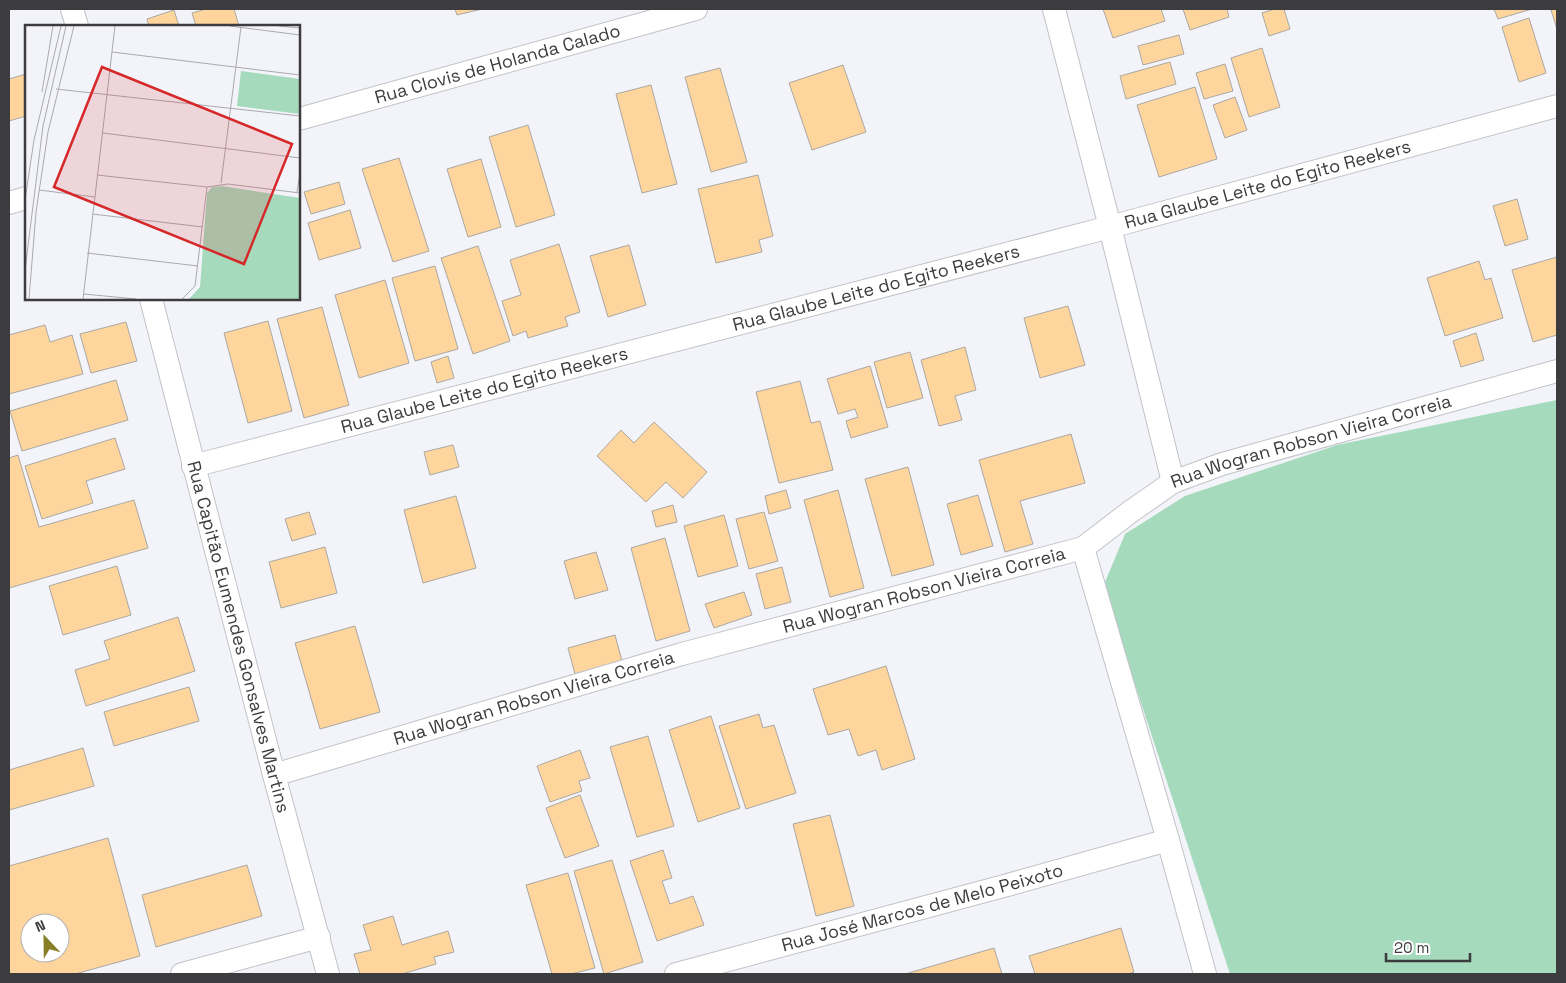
<svg xmlns="http://www.w3.org/2000/svg" width="1566" height="983" viewBox="0 0 1566 983" font-family="'Space Grotesk',sans-serif">
<rect width="100%" height="100%" fill="#f3f4f9"/>
<!-- green -->
<path fill="#a5dabc" d="M1557 400V974H1230L1103 587 1125 534 1185 496 1337 445Z"/>
<!-- building -->
<g fill="#ffd59e" stroke="#aaa7a3" fill-rule="evenodd">
<path d="M206 9H234L239 26H196L192 13Z"/>
<path d="M455 9H482L457 15Z"/>
<path d="M1103 9H1161L1165 21 1113 38Z"/>
<path d="M1183 9H1227L1229 17 1190 30Z"/>
<path d="M1275 9H1284L1290 29 1269 36 1262 13Z"/>
<path d="M1494 9H1532L1498 19Z"/>
<path d="M1557 9V29L1551 10Z"/>
<path d="M174 10 179 26H149L147 19Z"/>
<path d="M1529 18 1546 73 1519 82 1502 27Z"/>
<path d="M1179 35 1184 54 1143 65 1138 46Z"/>
<path d="M1262 48 1280 107 1249 117 1231 58Z"/>
<path d="M1170 62 1176 84 1126 99 1120 76Z"/>
<path d="M1225 64 1233 91 1204 99 1196 73Z"/>
<path d="M843 65 866 132 812 150 789 83Z"/>
<path d="M720 68 747 162 711 172 685 77Z"/>
<path d="M26 74V116L9 121V79Z"/>
<path d="M651 85 677 184 642 193 616 94Z"/>
<path d="M1195 87 1217 159 1159 177 1137 105Z"/>
<path d="M1235 97 1247 130 1225 138 1213 105Z"/>
<path d="M528 125 555 215 516 227 489 137Z"/>
<path d="M399 158 429 251 393 262 362 169Z"/>
<path d="M481 159 501 227 468 237 447 169Z"/>
<path d="M758 175 773 236 759 240 762 252 716 263 698 189Z"/>
<path d="M339 182 345 204 311 214 304 192Z"/>
<path d="M1517 199 1528 239 1505 246 1493 206Z"/>
<path d="M350 210 361 248 319 260 308 223Z"/>
<path d="M559 244 580 312 565 317 568 326 528 338 526 331 513 336 502 301 521 295 510 260Z"/>
<path d="M629 245 646 305 608 317 590 256Z"/>
<path d="M478 246 510 341 473 354 441 258Z"/>
<path d="M1557 257V335L1533 342 1512 270Z"/>
<path d="M1479 261 1485 280 1491 278 1503 318 1445 336 1427 278Z"/>
<path d="M435 266 458 349 415 361 392 278Z"/>
<path d="M385 280 409 363 359 378 335 295Z"/>
<path d="M1068 306 1085 365 1040 378 1024 318Z"/>
<path d="M322 307 349 405 304 418 277 319Z"/>
<path d="M268 321 292 411 248 423 224 333Z"/>
<path d="M126 322 137 361 91 373 80 334Z"/>
<path d="M45 325 50 342 72 335 83 374 9 394V335Z"/>
<path d="M1476 333 1484 360 1461 367 1453 341Z"/>
<path d="M965 347 976 390 955 396 962 420 939 426 921 360Z"/>
<path d="M910 352 923 398 887 408 874 362Z"/>
<path d="M448 356 454 378 437 383 431 362Z"/>
<path d="M870 366 888 427 851 438 846 421 858 417 855 409 838 414 827 379Z"/>
<path d="M116 380 128 420 22 451 10 411Z"/>
<path d="M800 381 811 423 820 421 833 470 779 483 756 392Z"/>
<path d="M654 422 707 472 683 498 666 482 646 502 597 456 621 430 634 443Z"/>
<path d="M1071 434 1085 483 1020 501 1033 544 1005 552 979 460Z"/>
<path d="M115 438 125 469 86 481 93 503 42 519 25 466Z"/>
<path d="M453 445 459 467 430 475 424 452Z"/>
<path d="M18 455 39 527 134 500 148 548 9 588V458Z"/>
<path d="M908 467 934 565 892 576 865 479Z"/>
<path d="M786 490 791 508 769 514 765 496Z"/>
<path d="M838 490 864 588 830 597 804 500Z"/>
<path d="M978 495 993 546 961 555 947 504Z"/>
<path d="M456 496 476 568 423 583 404 510Z"/>
<path d="M673 505 677 522 656 527 652 511Z"/>
<path d="M309 512 316 534 292 541 285 519Z"/>
<path d="M764 512 778 561 749 569 736 519Z"/>
<path d="M724 515 738 566 698 577 684 526Z"/>
<path d="M665 538 690 631 656 641 631 548Z"/>
<path d="M325 547 337 593 281 608 269 562Z"/>
<path d="M596 552 608 590 575 599 564 561Z"/>
<path d="M117 566 131 615 63 635 49 586Z"/>
<path d="M782 567 791 602 765 609 756 574Z"/>
<path d="M744 592 752 615 714 628 705 604Z"/>
<path d="M178 617 195 671 86 706 75 670 110 659 104 641Z"/>
<path d="M355 626 380 712 320 729 295 643Z"/>
<path d="M615 635 622 661 575 674 568 648Z"/>
<path d="M886 666 915 759 882 770 876 750 858 756 849 729 828 735 813 689Z"/>
<path d="M189 687 199 721 114 746 104 712Z"/>
<path d="M759 714 763 728 774 725 796 793 746 809 719 726Z"/>
<path d="M711 716 740 808 698 822 669 730Z"/>
<path d="M648 736 674 826 637 837 610 747Z"/>
<path d="M83 748 94 786 9 810V770Z"/>
<path d="M580 750 590 778 579 781 582 791 550 802 537 766Z"/>
<path d="M580 795 599 846 565 858 546 808Z"/>
<path d="M830 815 854 906 816 916 793 824Z"/>
<path d="M108 838 140 956 75 974H9V866ZM30 923H60V953H30Z"/>
<path d="M663 850 672 878 662 881 670 904 693 896 704 925 657 941 630 861Z"/>
<path d="M612 860 643 962 604 974 574 871Z"/>
<path d="M247 865 262 916 156 947 142 895Z"/>
<path d="M568 873 595 968 571 974H552L526 885Z"/>
<path d="M393 916 402 945 448 931 454 952 434 957 436 964 402 974H360L354 954 371 950 363 925Z"/>
<path d="M1121 928 1134 972 1128 974H1035L1029 956Z"/>
<path d="M994 948 1002 974H905Z"/>
</g>
<g fill="none" stroke-linecap="round" stroke-linejoin="round">
<defs>
<g id="minor">
<path d="M72 9 77 26"/>
<path d="M1054 9 1110 227 1173 482"/>
<path id="s1" d="M299 119 696 9"/>
<path d="M9 203 26 198"/>
<path id="s2" d="M151 299 274 775 328 974"/>
<path id="s3" d="M193 466 1110 227 1557 106"/>
<path d="M1083 548 1168 840 1205 974"/>
<path id="s4" d="M274 775 682 654 1083 548 1130 512 1173 482 1222 464 1557 371"/>
<path d="M182 974 319 937"/>
<path id="s5" d="M676 974 1004 886 1168 840"/>
</g>
</defs>
<!-- minor casing -->
<use href="#minor" stroke="#c2c3c8" stroke-width="24"/>
<!-- minor -->
<use href="#minor" stroke="#fff" stroke-width="22"/>
</g>
<g text-anchor="middle" stroke-width="4.5" stroke-linejoin="round" paint-order="stroke">
<!-- street labels -->
<g font-size="18" fill="#3c3c3e" stroke="#fff">
<text dy="6" stroke="none"><textPath href="#s1" startOffset="206">Rua Clovis de Holanda Calado</textPath></text>
<text dy="6" stroke="none"><textPath href="#s3" startOffset="1111">Rua Glaube Leite do Egito Reekers</textPath></text>
<text dy="6" stroke="none"><textPath href="#s3" startOffset="706">Rua Glaube Leite do Egito Reekers</textPath></text>
<text dy="6" stroke="none"><textPath href="#s3" startOffset="301">Rua Glaube Leite do Egito Reekers</textPath></text>
<text dy="6" stroke="none"><textPath href="#s4" startOffset="1096">Rua Wogran Robson Vieira Correia</textPath></text>
<text dy="6" stroke="none"><textPath href="#s4" startOffset="676">Rua Wogran Robson Vieira Correia</textPath></text>
<text dy="6" stroke="none"><textPath href="#s2" startOffset="349">Rua Capitão Eumendes Gonsalves Martins</textPath></text>
<text dy="6" stroke="none"><textPath href="#s4" startOffset="271">Rua Wogran Robson Vieira Correia</textPath></text>
<text dy="6" stroke="none"><textPath href="#s5" startOffset="255">Rua José Marcos de Melo Peixoto</textPath></text>
</g>
</g>
<!-- overview -->
<g transform="translate(25 25)">
<rect width="275" height="275" fill="#f3f4f9"/>
<path d="M216 46 275 54V89L212 81ZM197 161 275 173V274H164L175 262 182 168 187 162Z" fill="#a5dabc"/>
<path fill="none" stroke="#aaaaae" stroke-width="1" d="M205 1 275 10M254 1 275 3M87 27 275 50M31 64 275 91M17 67 28 1M78 108 275 133M72 150 182 162 203 159 275 168M196 158 216 2M14 165 70 172M272 167 275 148M0 175 9 115 36 1M67 189 178 202M62 228 173 241M0 245 18 101 41 1M59 269 111 274M4 274 11 187 23 107 49 1M58 274 90 1M157 274 170 261 182 162"/>
<path fill="#d62828" fill-opacity="0.15" stroke="#d62828" stroke-width="2.5" d="M77 42 267 119 219 239 29 162Z"/>
<rect width="275" height="275" fill="none" stroke="#3c3c3e" stroke-width="2.5"/>
</g>
<!-- border -->
<rect width="1566" height="983" fill="none" stroke="#3c3c3e" stroke-width="20"/>
<!-- north arrow -->
<g transform="translate(45 938) rotate(338)"><circle r="24" fill="#ffffff" stroke="#b1b1b2"/>
<path d="M0-4L9 19L0 12L-9 19Z" fill="#867f26"/>
<text y="-8" font-size="14" font-weight="bold" text-anchor="middle" fill="#3c3c3e">N</text>
</g>
<!-- scale -->
<path d="M1386 953v8h84v-8" fill="none" stroke="#3c3c3e" stroke-width="2.5"/>
<text x="1394" y="953" font-size="15" fill="#3c3c3e" stroke="#ffffff" stroke-width="4" paint-order="stroke">20 m</text>
</svg>
